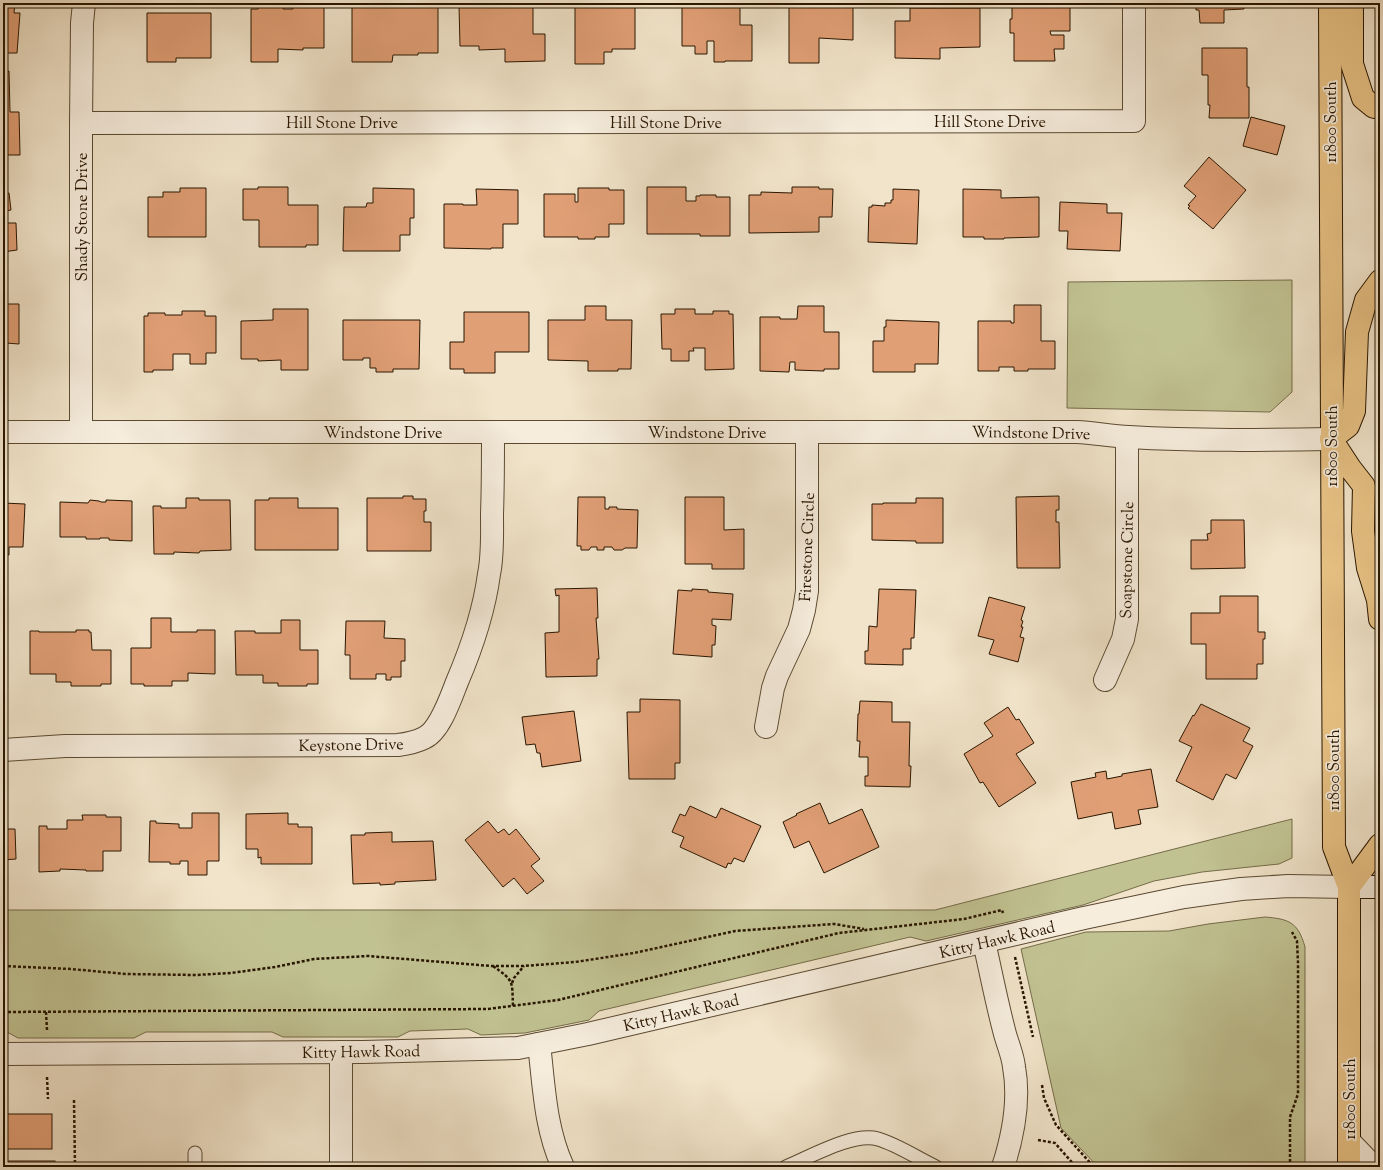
<svg xmlns="http://www.w3.org/2000/svg" width="1383" height="1170" viewBox="0 0 1383 1170" font-family="'Sorts Mill Goudy',serif">
<rect width="100%" height="100%" fill="#f1e4ca"/>
<filter id="stains"><feTurbulence type="fractalNoise" baseFrequency=".005" numOctaves="4"/><feColorMatrix values="0 0 0 0 .2 0 0 0 0 .09 0 0 0 0 .02 0 0 0 .5 -.17"/></filter>
<radialGradient id="worn" r=".72"><stop offset=".6" stop-color="#630" stop-opacity="0"/><stop offset="1" stop-color="#630" stop-opacity=".3"/></radialGradient>
<!-- green -->
<g fill="#c1c292" stroke="#756c49">
<path d="M1292 280V392L1270 412 1067 408 1068 282Z"/>
<path d="M1292 819V858L1279 864 1202 872 1154 881 1083 905 926 941 910 937 599 1011 589 1020 525 1033 481 1035 468 1029 410 1031 398 1037H283L272 1032H146L134 1038H18L7 1032H3V910H935Z"/>
<path d="M1265 917C1289 919 1298 922 1305 947V1167H1098L1061 1128 1021 949 1086 932 1169 931 1208 924Z"/>
</g>
<!-- building -->
<g fill="#e19f76" stroke="#291600">
<path d="M3 3H15L14 13H20L17 53H3Z"/>
<path d="M259 3H283V9H293V7H324V48H303V50L278 49V62H251V9H258Z"/>
<path d="M372 3H397V7L428 6V7H438V53H418V55H393L392 62H352V7H372Z"/>
<path d="M504 3H526V5H533V34H545V61L505 62V49L479 50V46H460L459 6 504 5Z"/>
<path d="M699 3 740 4V25H752V61H725V62H714V41H707V54H695V46H682V5H699Z"/>
<path d="M789 3H853V40L819 38V63H789Z"/>
<path d="M1038 3 1070 4V31H1050L1051 35H1064V49H1054L1055 61H1014V33H1010V19H1012V4H1038Z"/>
<path d="M1196 3H1244V9L1224 10V23H1200L1199 10H1196Z"/>
<path d="M575 7H635V49H612V52H604V64H575Z"/>
<path d="M910 8H980V47L940 48V59L895 58V21H910Z"/>
<path d="M147 13H211V58H176V62H147Z"/>
<path d="M1202 48H1247V87H1249V118H1209L1210 105H1208V75H1202Z"/>
<path d="M3 71H9L10 112H19L20 155H3Z"/>
<path d="M1251 117 1285 126 1277 155 1243 146Z"/>
<path d="M1209 157 1246 190 1213 229 1188 208 1190 206 1188 205 1196 196 1184 186Z"/>
<path d="M3 182H7V193H9L11 210 4 211V223H16L17 250 3 252Z"/>
<path d="M258 187H288V205H318V245H306V247H259V220H243V189H258Z"/>
<path d="M647 187H686V201H696V196H700V195H716V197H730V236H700V234H647Z"/>
<path d="M792 187H819V189H833L832 217H819V232L749 233V195H761V192L792 193Z"/>
<path d="M180 188H206V237H148V197H163V192H180Z"/>
<path d="M373 188 414 189V218H410V235H400V251H343L344 207H366L367 203H373Z"/>
<path d="M578 188H609V190H624V224H609V237H595V239H578V237H544V194H575V202H578Z"/>
<path d="M476 189 518 190V224H503V248H491V249L444 248V204H463V205H477Z"/>
<path d="M893 189 919 190 917 244 868 242 869 207H872V205L885 206V203H891V200H893Z"/>
<path d="M963 189 1001 190V198L1039 197V237L1004 238V239H984V237H963Z"/>
<path d="M1060 202 1107 204V213H1122L1120 251 1067 249 1068 231H1059Z"/>
<path d="M3 304H19V344L6 343 5 356H3Z"/>
<path d="M1014 305H1041V341H1055V369H1028V371H1014V367H999V371H978V321H1011V323H1014Z"/>
<path d="M585 306H606V320H632L631 369H618V371H588V361L548 360V320H585Z"/>
<path d="M798 306H824V332H839V369H824V371L795 370V362H790L789 372 760 371V317H780V319H797Z"/>
<path d="M273 309H308V370H281V360L258 361V359H241V321L273 320Z"/>
<path d="M675 309H695V314H713V311H729V314H733L734 369 705 370V348H693L694 351H689V361H671V349H662L661 314H675Z"/>
<path d="M182 311H205V316H216V353H206V364H190V354H173V370H153V372H144V316H148V313H165V315H182Z"/>
<path d="M464 312H529V352H495V373H464V369H450V342H464Z"/>
<path d="M343 320H420L419 369H393V372H376V368H370V358H363V360H343Z"/>
<path d="M886 320 939 322 938 364H915V372H873V341H884V327H886Z"/>
<path d="M403 496H413V499H426V511H424V522H431V551H367V498H403Z"/>
<path d="M1059 496V510H1056V522H1059L1060 568H1017L1016 497Z"/>
<path d="M578 497H605V509H609V507H617V509L638 510 637 548H625L622 550H614L612 547H604V550H597V547H591L589 550H581V546H577Z"/>
<path d="M685 497H724V530L744 529V569H712V564H685Z"/>
<path d="M186 498H199V500H230L231 550 200 551 199 553 174 552V554H154L153 506H161V508H186Z"/>
<path d="M269 498H298V508H338V550H255V500H269Z"/>
<path d="M916 498H943V543H916V541L872 540V504H883V503H916Z"/>
<path d="M90 500 99 501 101 502H106V500L132 501V541L109 540V538H100V539H86V537H60V502L88 503Z"/>
<path d="M3 503 25 504 23 547H9V555H3Z"/>
<path d="M1211 520H1244L1245 568 1191 569V540H1208L1207 534 1211 533Z"/>
<path d="M597 588 598 618H596L599 659H597V676L546 677 545 633 559 632V595L556 596 555 589Z"/>
<path d="M692 589 708 590V592L733 594 731 620 712 619V625L716 626 715 645H712V657L673 654 678 590 692 591Z"/>
<path d="M879 589 916 590 914 638H911V649H903V665L865 664V651H868L869 626 877 627Z"/>
<path d="M1220 596H1258V632H1265V639H1263V664H1257V679H1206V644H1191V613H1220Z"/>
<path d="M989 597 1025 607 1021 620 1023 621 1021 627H1023L1020 637 1024 638 1018 662 989 654 994 640 978 636Z"/>
<path d="M151 618H171V632H197V630H215V674L188 673V681H172V686H144V684H131V648H151Z"/>
<path d="M281 620H300V650H318V684H307V686H278V683H263V675H236L235 631H255V633H281Z"/>
<path d="M346 621H385L384 638 405 639V661H401V677H391V680H386V674H376V679H350V655H345Z"/>
<path d="M76 630H89V632H91L92 650H111V684H101V686H71V682H56V674H30V631H39V632H76Z"/>
<path d="M640 699 680 700V763H675V779H629L627 712H640Z"/>
<path d="M860 701 892 702V722H910L909 766H911L910 787 865 786V776H868V757H859L860 741H857L858 714H859Z"/>
<path d="M1201 704 1250 728 1243 741 1253 746 1236 779 1226 774 1213 800 1176 781 1192 747 1179 741 1193 715 1194 716Z"/>
<path d="M1008 707 1016 720 1019 719 1034 743 1016 754 1036 783 999 807 983 782 980 783 964 754 993 736 984 723Z"/>
<path d="M574 711 581 761 542 767 540 753H537L535 744 526 745 522 717Z"/>
<path d="M1151 769 1158 807 1138 810 1141 824 1115 829 1112 812 1078 819 1071 782 1096 777 1095 773 1106 771 1107 779 1122 776V774Z"/>
<path d="M820 803 829 824 862 809 879 847 824 873 809 841 794 848 783 822 797 815 796 814Z"/>
<path d="M690 806 716 818 721 808 761 826 744 862 734 858 731 864 728 863 726 868 680 847 684 837 672 832 680 814 685 816Z"/>
<path d="M192 813H219V861H207V875H188V861H180V864H170V862H149L150 821H156V823L179 824V828H192Z"/>
<path d="M288 813V824H298V827H312V864H261V857L258 858V849H246V814Z"/>
<path d="M82 815H106V817H121V851H103V871H86V870L60 869V871L39 872V826H47V829H67V820H83Z"/>
<path d="M488 821 498 833 504 829 509 835 516 829 540 859 531 866 544 881 527 894 514 878 503 887 465 840Z"/>
<path d="M3 829H15L16 859 3 860Z"/>
<path d="M392 832V842L433 841 436 880 395 882V884L380 885V883L353 884 351 835H365V833Z"/>
<rect x="3" y="1114" width="49" height="35"/>
<rect x="3" y="1161" width="52" height="6"/>
</g>
<g fill="none" stroke-linecap="round" stroke-linejoin="round">
<defs>
<g id="service">
<path d="M195 1153V1167"/>
<path d="M786 1167C810 1157 853 1132 878 1139 898 1145 917 1158 936 1167"/>
</g>
<g id="minor">
<path d="M81 123 1134 121V3"/>
<path d="M3 432H1077C1094 433 1111 436 1129 437 1196 441 1264 440 1331 439"/>
<path d="M81 432V123L82 23 84 3"/>
<path d="M1105 680 1123 639 1127 619V437"/>
<path d="M766 727 773 688 777 676 799 629 804 610 807 591V432"/>
<path d="M3 750 65 746 398 745C406 744 416 742 424 738 440 731 451 697 457 682 472 647 484 612 489 574 493 555 492 534 492 514 493 487 493 459 493 432"/>
<path d="M984 942C991 973 997 1004 1005 1034 1008 1045 1013 1056 1014 1067 1020 1100 1013 1136 1003 1167"/>
<path d="M539 1044C544 1086 545 1128 563 1167"/>
<path d="M341 1052V1167"/>
<path d="M1349 1141 1374 1167"/>
</g>
<path id="tertiary" d="M3 1054 363 1052 518 1048 588 1034 1084 918 1184 897 1241 889 1288 886 1349 887"/>
<path id="secondary" d="M1349 887H1380"/>
<g id="primary">
<path d="M1330 3 1334 847 1349 887V1167"/>
<path d="M1352 3V64L1363 98 1374 107H1380"/>
<path d="M1331 439 1350 468 1364 486 1363 531 1368 568 1378 600 1380 619"/>
<path d="M1331 439 1348 426 1354 411 1357 332 1366 300 1380 281"/>
<path d="M1349 887 1380 845"/>
</g>
</defs>
<!-- service casing -->
<use href="#service" stroke="#5b4a32" stroke-width="15"/>
<!-- minor casing -->
<use href="#minor" stroke="#5b4a32" stroke-width="24"/>
<!-- tertiary casing -->
<use href="#tertiary" stroke="#5b4a32" stroke-width="24"/>
<!-- secondary casing -->
<use href="#secondary" stroke="#291600" stroke-width="24"/>
<!-- primary casing -->
<use href="#primary" stroke="#291600" stroke-width="24"/>
<!-- path -->
<g stroke="#291600" stroke-width="2.5" stroke-dasharray="3 2" stroke-linecap="butt">
<path d="M1015 957 1033 1037"/>
<path d="M3 966 71 969 126 974 196 975 231 973 275 967 314 959 368 956 491 966H524L575 962 634 953 735 931 834 924 864 929"/>
<path d="M493 966C514 981 512 980 513 1006"/>
<path d="M512 983 514 978 524 966"/>
<path d="M3 1012 488 1009 558 1000 839 933 964 919 1002 910 1003 913"/>
<path d="M46 1012 47 1030"/>
<path d="M47 1077 48 1099"/>
<path d="M1042 1085 1044 1098 1056 1125 1094 1167"/>
<path d="M74 1100 75 1167"/>
<path d="M1038 1140 1055 1143 1076 1167"/>
<path d="M1290 1167V1117L1298 1094V963L1297 941 1292 932"/>
</g>
<!-- service -->
<use href="#service" stroke="#f6eddd" stroke-width="13"/>
<!-- minor -->
<use href="#minor" stroke="#f6eddd" stroke-width="22"/>
<!-- tertiary -->
<use href="#tertiary" stroke="#f6eddd" stroke-width="22"/>
<!-- secondary -->
<use href="#secondary" stroke="#f6eddd" stroke-width="22"/>
<!-- primary -->
<use href="#primary" stroke="#e8c285" stroke-width="22"/>
</g>
<g text-anchor="middle" stroke-width="3.5" stroke-linejoin="round" paint-order="stroke">
<!-- street labels -->
<g font-size="16" fill="#291600" stroke="#f6eddd">
<text x="990" y="127">Hill Stone Drive</text>
<text x="342" y="128">Hill Stone Drive</text>
<text x="666" y="128">Hill Stone Drive</text>
<text transform="translate(1330 122) rotate(-90)" y="6">11800 South</text>
<text transform="translate(81 217) rotate(-90)" y="6">Shady Stone Drive</text>
<text x="383" y="438">Windstone Drive</text>
<text x="707" y="438">Windstone Drive</text>
<text transform="translate(1031 432) rotate(1)" y="6">Windstone Drive</text>
<text transform="translate(1331 446) rotate(-90)" y="6">11800 South</text>
<text transform="translate(806 547) rotate(-88)" y="6">Firestone Circle</text>
<text transform="translate(1126 560) rotate(-89)" y="6">Soapstone Circle</text>
<text transform="translate(351 744) rotate(-1)" y="6">Keystone Drive</text>
<text transform="translate(1333 770) rotate(-90)" y="6">11800 South</text>
<text transform="translate(997 939) rotate(-13)" y="6">Kitty Hawk Road</text>
<text transform="translate(681 1012) rotate(-13)" y="6">Kitty Hawk Road</text>
<text transform="translate(361 1051) rotate(-1)" y="6">Kitty Hawk Road</text>
<text transform="translate(1349 1099) rotate(-90)" y="6">11800 South</text>
</g>
</g>
<!-- margin -->
<rect width="1383" height="1170" fill="none" stroke="#f1e4ca" stroke-width="16"/>
<rect x="4" y="4" width="1375" height="1162" fill="none" stroke="#291600" stroke-width="2"/>
<rect x="8" y="8" width="1367" height="1154" fill="none" stroke="#291600"/>
<rect width="100%" height="100%" filter="url(#stains)"/>
<rect width="100%" height="100%" fill="url(#worn)"/>
</svg>
